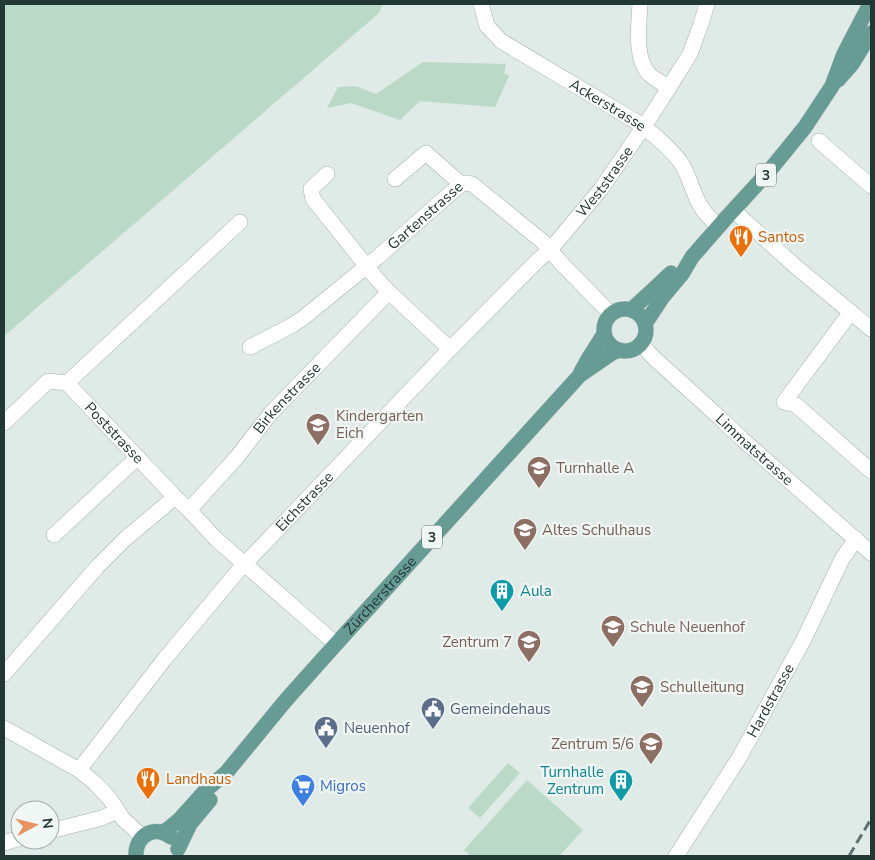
<svg xmlns="http://www.w3.org/2000/svg" width="875" height="860" viewBox="0 0 875 860" font-family="'Nunito Sans',sans-serif">
<rect width="100%" height="100%" fill="#e0eae6"/>
<!-- green -->
<g fill="#bad9c6">
<path d="M4 4H383L379 13 4 336Z"/>
<path d="M423 62 506 64 504 73 509 76 495 107 420 101 400 120 351 103 327 108 338 87 355 86 376 94Z"/>
<path d="M508 763 520 773 480 818 468 808Z"/>
<path d="M527 780 583 830 559 856H471L464 850Z"/>
</g>
<g fill="none" stroke-linecap="round" stroke-linejoin="round">
<defs>
<g id="minor">
<path id="s1" d="M481 4 487 26 501 41 635 121C652 133 672 148 683 166 690 179 693 193 700 205 705 214 711 220 718 226"/>
<path d="M640 4C639 24 634 58 649 74 654 79 663 83 669 88"/>
<path d="M819 141 871 186"/>
<path d="M327 174 311 189 313 199 376 278 389 292 450 349"/>
<path d="M395 179 426 153 461 184"/>
<path d="M733 210 795 266 871 329"/>
<path id="s2" d="M240 222 67 383 175 497 189 510 216 539 336 644"/>
<path d="M851 312 784 402 796 405 871 471"/>
<path id="s3" d="M641 344 654 358 719 417 742 439 871 553"/>
<path id="s4" d="M250 347 291 326 303 318 378 257 461 184 465 183 472 184 542 241 563 265 611 314"/>
<path d="M4 423 48 381 67 383"/>
<path id="s5" d="M189 510 237 457 271 413 389 292"/>
<path d="M54 535 138 457"/>
<path d="M4 674 97 567 125 539 175 497"/>
<path d="M4 728 79 770 95 783 110 799 123 819 143 837"/>
<path id="s6" d="M79 770 163 661 238 571 450 349 538 260 550 250 601 189 651 116 690 54 701 24 707 4"/>
<path d="M50 831 102 818 117 811"/>
<path d="M4 843 20 838"/>
<path id="s7" d="M676 856 739 758 804 639 842 559 856 539"/>
</g>
<g id="major">
<path d="M838 80 852 64 871 33"/>
<circle cx="625" cy="330" r="21"/>
<path d="M631 310 654 289 671 273"/>
<path d="M645 324 662 298 682 274 692 257 727 217 770 170 805 127 832 86 844 54 870 4"/>
<path d="M581 372 587 361 604 334"/>
<path id="s8" d="M163 832 168 829 179 820 206 790 226 773 286 700 336 644 580 375 612 353 619 350"/>
<path d="M178 849 190 824 210 800"/>
<path d="M136 856C135 836 154 824 171 837"/>
</g>
</defs>
<!-- minor casing -->
<use href="#minor" stroke="#a3b1ad" stroke-width="16"/>
<!-- major casing -->
<use href="#major" stroke="#c1c7c6" stroke-width="16"/>
<!-- minor -->
<use href="#minor" stroke="#fff" stroke-width="15"/>
<!-- major -->
<use href="#major" stroke="#679c95" stroke-width="15"/>
<!-- rail -->
<path stroke="#5c7471" stroke-width="3" stroke-dasharray="10 5" stroke-linecap="butt" d="M849 856 871 819"/>
</g>
<!-- icons -->
<defs>
<symbol id="restaurant-pin" viewBox="-11 -11 22 30"><path d="M0 17L-7.5 6A9.5 9.5 0 1 1 7.5 6Z" fill="#e8710a" stroke="#f0f6f4"/><path d="M-5-6h1v4h1v-4h1v4h1v-4h1v5L-1.5 .5V6h-2V.5L-5-1ZM5-6V6H3V1.5H1.5Q1.5-4 5-6Z" fill="#fff"/></symbol>
<symbol id="school-pin" viewBox="-11 -11 22 30"><path d="M0 17L-7.5 6A9.5 9.5 0 1 1 7.5 6Z" fill="#8d6e63" stroke="#f0f6f4"/><path d="M0-5L7-2L0 1L-7-2ZM-4 1L0 2.5L4 1V4Q0 6-4 4Z" fill="#fff"/></symbol>
<symbol id="building-pin" viewBox="-11 -11 22 30"><path d="M0 17L-7.5 6A9.5 9.5 0 1 1 7.5 6Z" fill="#0f9aa8" stroke="#f0f6f4"/><path d="M-4-6H4V6H1V3H-1V6H-4ZM-2.5-4.3h1.7v1.8h-1.7ZM.8-4.3h1.7v1.8H.8ZM-2.5-1h1.7V.8h-1.7ZM.8-1h1.7V.8H.8Z" fill="#fff"/></symbol>
<symbol id="civic-pin" viewBox="-11 -11 22 30"><path d="M0 17L-7.5 6A9.5 9.5 0 1 1 7.5 6Z" fill="#5c6f8a" stroke="#f0f6f4"/><path d="M-.6-6.5H3V-4.5H.6V-3L4-1V1h2V6H-6V1h2V-1L-.6-3ZM-1.2 2.5V6h2.4V2.5Z" fill="#fff"/></symbol>
<symbol id="supermarket-pin" viewBox="-11 -11 22 30"><path d="M0 17L-7.5 6A9.5 9.5 0 1 1 7.5 6Z" fill="#3f7fe0" stroke="#f0f6f4"/><path d="M-6-5.5h2.5l.6 2H6L4.5 2H-2.5L-4.4-4H-6ZM-1.5 3.2a1.3 1.3 0 1 0 .1 0ZM3 3.2a1.3 1.3 0 1 0 .1 0Z" fill="#fff"/></symbol>
</defs>
<g fill-rule="evenodd">
<use href="#restaurant-pin" x="727" y="223" width="28" height="38"/>
<use href="#school-pin" x="304" y="411" width="28" height="38"/>
<use href="#school-pin" x="525" y="454" width="28" height="38"/>
<use href="#school-pin" x="511" y="516" width="28" height="38"/>
<use href="#building-pin" x="488" y="577" width="28" height="38"/>
<use href="#school-pin" x="599" y="613" width="28" height="38"/>
<use href="#school-pin" x="515" y="628" width="28" height="38"/>
<use href="#school-pin" x="628" y="673" width="28" height="38"/>
<use href="#civic-pin" x="419" y="695" width="28" height="38"/>
<use href="#civic-pin" x="312" y="714" width="28" height="38"/>
<use href="#school-pin" x="637" y="730" width="28" height="38"/>
<use href="#restaurant-pin" x="134" y="765" width="28" height="38"/>
<use href="#building-pin" x="607" y="767" width="28" height="38"/>
<use href="#supermarket-pin" x="289" y="772" width="28" height="38"/>
</g>
<g text-anchor="middle" stroke-width="4.5" stroke-linejoin="round" paint-order="stroke">
<!-- shield labels -->
<g fill="#f0f6f4" stroke="#60716e" stroke-width="1">
<rect x="756" y="163.5" width="20" height="23" rx="4"/>
<rect x="422" y="525.5" width="20" height="23" rx="4"/>
</g>
<g font-size="14" font-weight="bold" fill="#223835">
<text x="766" y="180">3</text>
<text x="432" y="542">3</text>
</g>
<!-- street labels -->
<g font-size="15" fill="#223835" stroke="#f0f6f4">
<text dy="5" stroke="none"><textPath href="#s1" startOffset="168">Ackerstrasse</textPath></text>
<text dy="5" stroke="none"><textPath href="#s6" startOffset="790">Weststrasse</textPath></text>
<text dy="5" stroke="none"><textPath href="#s4" startOffset="220">Gartenstrasse</textPath></text>
<text dy="5" stroke="none"><textPath href="#s5" startOffset="149">Birkenstrasse</textPath></text>
<text dy="5" stroke="none"><textPath href="#s2" startOffset="305">Poststrasse</textPath></text>
<text dy="5" stroke="none"><textPath href="#s3" startOffset="155">Limmatstrasse</textPath></text>
<text dy="5" stroke="none"><textPath href="#s6" startOffset="351">Eichstrasse</textPath></text>
<text dy="5" stroke="none"><textPath href="#s8" startOffset="322">Zürcherstrasse</textPath></text>
<text dy="5" stroke="none"><textPath href="#s7" startOffset="182">Hardstrasse</textPath></text>
</g>
<!-- food labels -->
<g font-size="15" fill="#c56008" stroke="#f0f6f4" text-anchor="start">
<text x="758" y="242">Santos</text>
<text x="166" y="784">Landhaus</text>
</g>
<!-- education labels -->
<g font-size="15" fill="#785e54" stroke="#f0f6f4" text-anchor="start">
<text x="336" y="421">Kindergarten<tspan x="336" dy="17">Eich</tspan></text>
<text x="556" y="473">Turnhalle A</text>
<text x="542" y="535">Altes Schulhaus</text>
<text x="630" y="632">Schule Neuenhof</text>
<text x="512" y="647" text-anchor="end">Zentrum 7</text>
<text x="660" y="692">Schulleitung</text>
<text x="634" y="749" text-anchor="end">Zentrum 5/6</text>
</g>
<!-- culture labels -->
<g font-size="15" fill="#0d838f" stroke="#f0f6f4" text-anchor="start">
<text x="520" y="596">Aula</text>
<text x="604" y="777" text-anchor="end">Turnhalle<tspan x="604" dy="17">Zentrum</tspan></text>
</g>
<!-- service labels -->
<g font-size="15" fill="#4e5e75" stroke="#f0f6f4" text-anchor="start">
<text x="450" y="714">Gemeindehaus</text>
<text x="344" y="733">Neuenhof</text>
</g>
<!-- shop labels -->
<g font-size="15" fill="#366cbe" stroke="#f0f6f4" text-anchor="start">
<text x="320" y="791">Migros</text>
</g>
</g>
<!-- border -->
<rect width="875" height="860" fill="none" stroke="#223835" stroke-width="10"/>
<!-- north arrow -->
<g transform="translate(35 825) rotate(83)"><circle r="24" fill="#f0f6f4" stroke="#9eaaa8"/>
<path d="M0-4L9 19L0 12L-9 19Z" fill="#e8935f"/>
<text y="-8" font-size="14" font-weight="bold" text-anchor="middle" fill="#223835">N</text>
</g>
</svg>
